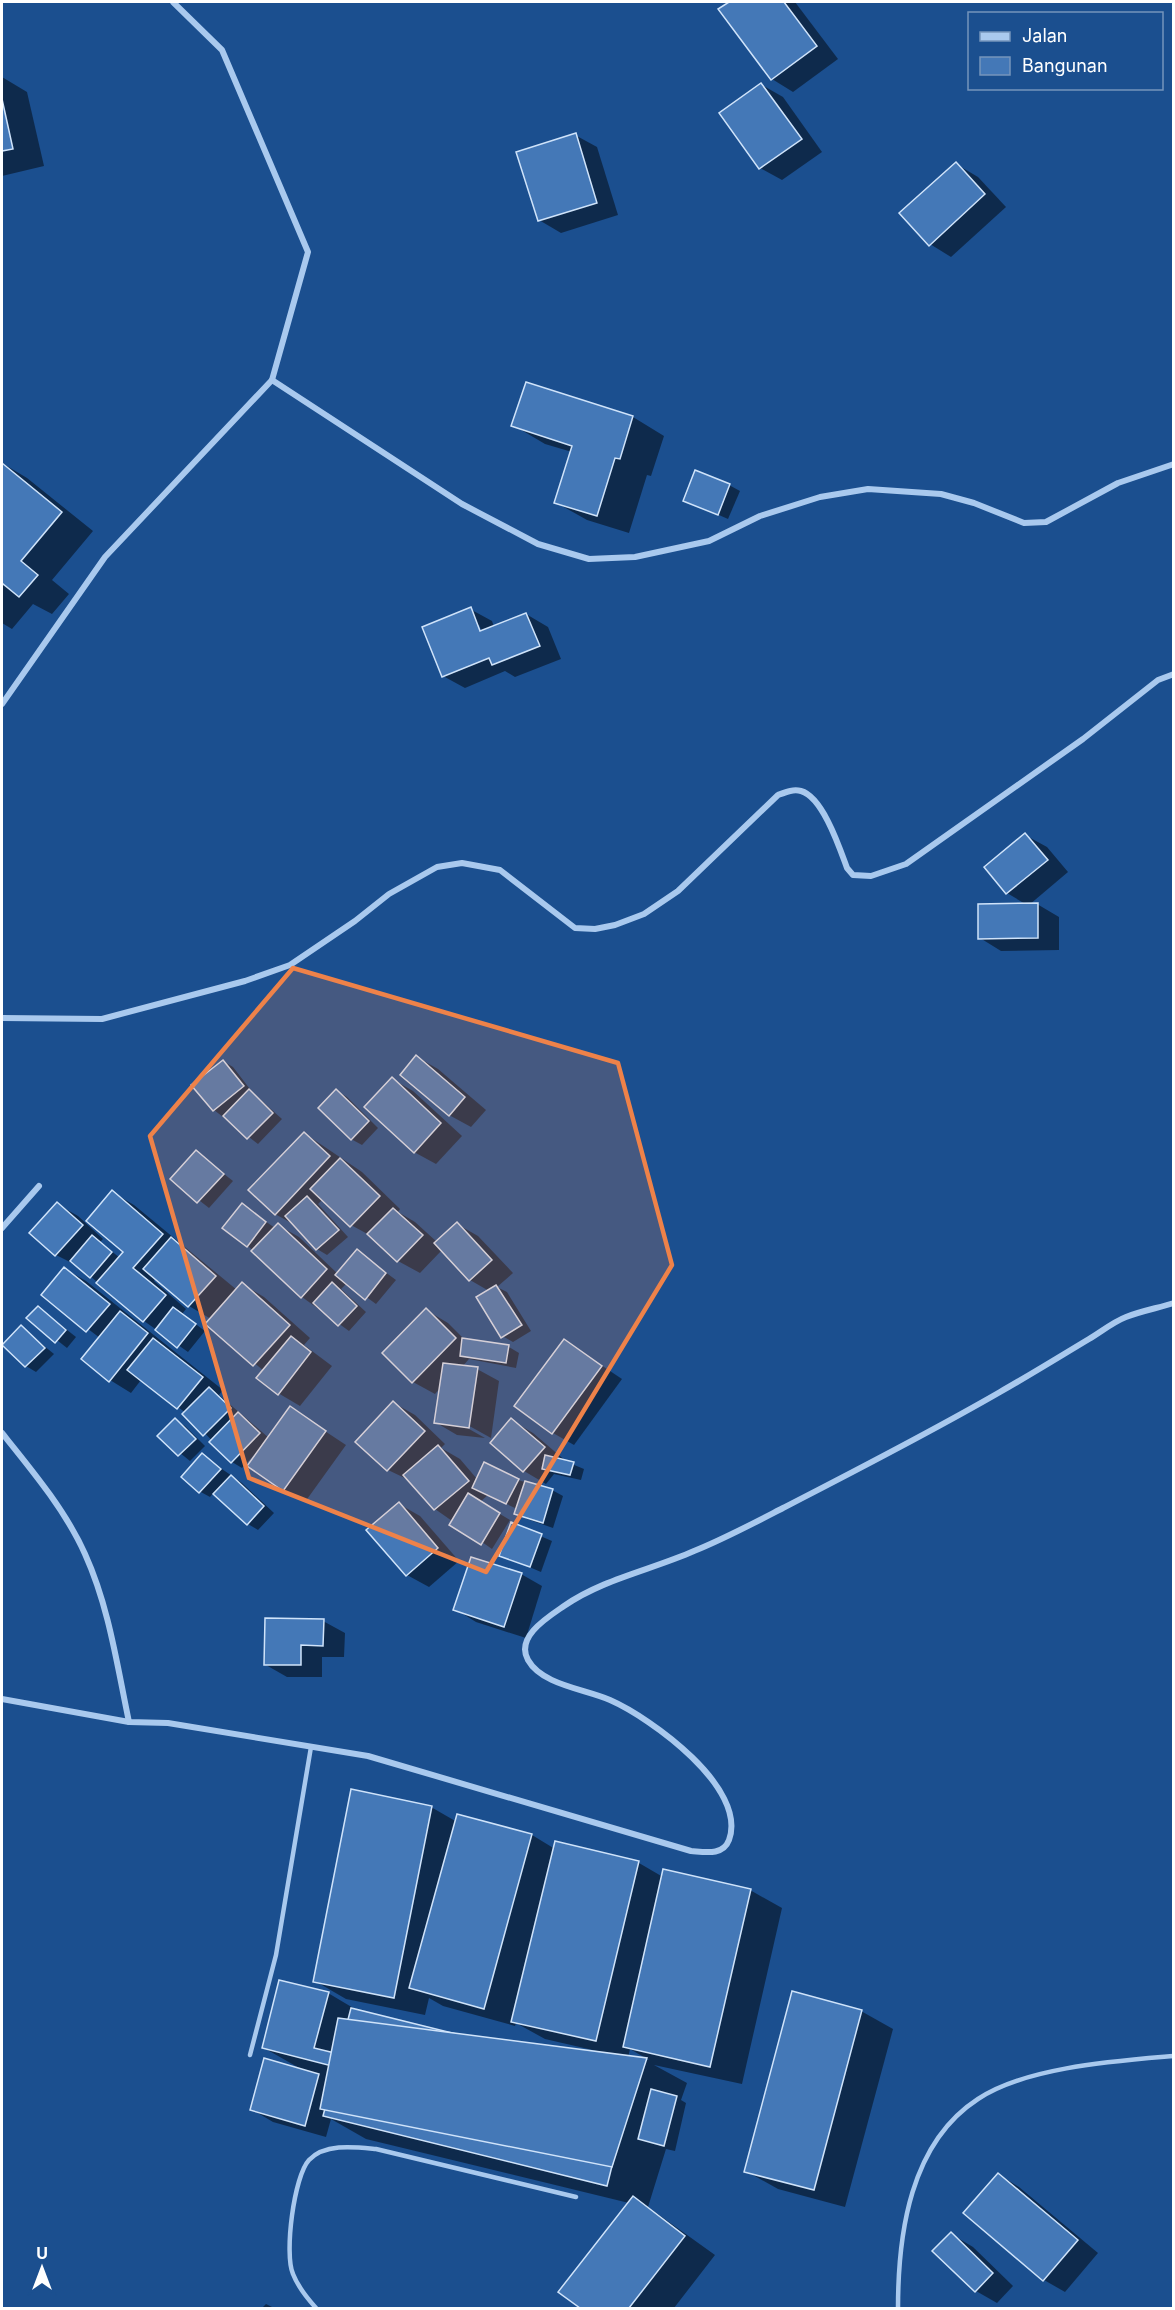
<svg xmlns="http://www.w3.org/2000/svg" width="1175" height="2310" viewBox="0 0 1175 2310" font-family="Inter,sans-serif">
<rect width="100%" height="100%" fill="#1b4f8f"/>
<!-- shadow -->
<g fill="#0007" fill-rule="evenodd">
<path d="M731 2H795L838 59 793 92 772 79 720 9Z"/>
<path d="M2 77 27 92 44 166 2 176Z"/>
<path d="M762 85 783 97 822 152 782 180 760 168Z"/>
<path d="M575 135 597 147 618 215 561 233 539 220Z"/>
<path d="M956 164 978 177 1006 207 951 257 930 244Z"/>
<path d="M633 417 664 436 651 476 647 475 629 533 587 520 555 502 572 452 545 444 513 425Z"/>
<path d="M2 463 27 478 93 531 52 580 69 594 52 614 33 604 12 629 2 623Z"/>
<path d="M729 485 740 491 728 519 685 500Z"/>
<path d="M470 609 492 621 494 627 526 614 548 627 561 659 515 677 505 671 465 688 443 676ZM476 625H479L484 637 481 638Z"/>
<path d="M1025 835 1047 847 1068 872 1029 905 1037 904 1059 917V950L1001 951 980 938 1027 905 1007 893Z"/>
<path d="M417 1057 438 1069 486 1110 471 1127 449 1115Z"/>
<path d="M223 1061 233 1067 253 1093 282 1119 258 1144 214 1110Z"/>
<path d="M392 1079 413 1091 462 1136 436 1164 414 1152Z"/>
<path d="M337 1091 347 1097 378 1128 362 1145 351 1139Z"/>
<path d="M304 1133 362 1172 400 1209 398 1212 415 1222 437 1242 457 1224 478 1236 513 1273 497 1287 507 1292 531 1331 513 1342 502 1336 489 1291 470 1280 442 1250 420 1273 398 1261 373 1237 351 1225 323 1199 318 1204 348 1237 327 1255 317 1249 295 1225 275 1214Z"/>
<path d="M196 1152 233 1181 209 1208 172 1179Z"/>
<path d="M112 1192 134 1205 237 1290 242 1284 264 1297 310 1338 304 1345 332 1366 300 1406 278 1393 264 1371 207 1324 211 1319 189 1306 156 1278 154 1281 186 1309 182 1314 205 1331 188 1352 144 1321 78 1266 56 1255 57 1204 78 1216 103 1239 100 1242 120 1258 125 1252Z"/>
<path d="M242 1205 275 1228 278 1225 299 1237 338 1274 357 1251 396 1280 376 1304 347 1283 341 1289 366 1312 349 1331 302 1297 248 1246Z"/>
<path d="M65 1269 86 1281 223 1390 219 1395 269 1438 290 1408 346 1445 305 1502 284 1490 255 1454 242 1468 232 1462 186 1413 141 1380 131 1393 110 1380 100 1338 43 1295Z"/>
<path d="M38 1307 76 1337 67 1348 29 1318Z"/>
<path d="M426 1310 448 1323 465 1340 509 1347 519 1353 516 1368 469 1359 462 1367 477 1369 499 1381 491 1438 464 1423 462 1425 485 1438 457 1435 435 1422 440 1388 435 1394 413 1382Z"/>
<path d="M21 1327 54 1354 36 1372 26 1366 4 1345Z"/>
<path d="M565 1341 622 1379 574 1445 553 1433Z"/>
<path d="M394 1403 415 1415 445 1444 441 1448 460 1459 477 1479 518 1480 552 1490 563 1496 553 1528 527 1519 516 1513 517 1509 488 1495 480 1502 510 1520 492 1549 435 1509 411 1481 388 1470Z"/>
<path d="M175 1420 185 1426 205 1446 190 1461 159 1436Z"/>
<path d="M511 1420 533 1433 567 1462 584 1469 581 1480 554 1474 546 1484 524 1471 492 1443Z"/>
<path d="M202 1455 242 1483 274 1513 258 1530 248 1524 214 1492 210 1497 199 1491Z"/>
<path d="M399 1504 420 1516 459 1561 429 1587 407 1575Z"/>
<path d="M512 1524 552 1541 541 1572 501 1555Z"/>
<path d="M521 1574 542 1586 526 1638 476 1622 455 1609Z"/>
<path d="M323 1621 345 1633 344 1657H322V1677H287L266 1665Z"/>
<path d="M431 1807 457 1822 459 1816 532 1835 555 1849 556 1843 639 1863 663 1877 750 1890 782 1908 742 2084 654 2065 687 2083 681 2100 686 2103 675 2151 666 2149 648 2207 715 2255 674 2308H583L561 2292 629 2203 366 2139 331 2119 326 2137 273 2122 251 2109 301 2069 264 2048 328 1993 360 2012 451 2034 596 2053 597 2051 545 2039 516 2023 515 2026 443 2006 429 1998 425 2015 346 1999 315 1981ZM630 2049 649 2060 628 2058Z"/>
<path d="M861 2011 893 2029 845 2207 778 2189 746 2171Z"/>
<path d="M998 2174 1019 2187 1098 2253 1065 2292 1044 2280Z"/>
<path d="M951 2234 973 2247 1013 2286 997 2303 976 2291Z"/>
<path d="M266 2304 274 2308H262Z"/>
</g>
<!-- building -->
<g fill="#4478b7" stroke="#cfe3fa" stroke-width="1.5">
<path d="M729 2H784L817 46 771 80 718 9Z"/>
<path d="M761 83 802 139 759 169 719 113Z"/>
<path d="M2 99 13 149 2 151Z"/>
<path d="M576 133 597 203 538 221 516 152Z"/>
<path d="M956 162 985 194 929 246 899 213Z"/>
<path d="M526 382 633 416 620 459 615 458 597 516 554 503 572 446 511 426Z"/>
<path d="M2 463 62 512 21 561 38 575 19 597 3 584 2 586Z"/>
<path d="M695 470 730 484 718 515 683 501Z"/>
<path d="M471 607 480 631 526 613 540 646 492 665 489 658 442 677 422 627Z"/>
<path d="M1025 833 1048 860 1006 894 984 867Z"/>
<path d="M1038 903V938L978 939V904Z"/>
<path d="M416 1055 465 1097 449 1116 400 1075Z"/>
<path d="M223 1060 244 1086 213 1111 191 1085Z"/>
<path d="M392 1077 441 1123 414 1153 364 1107Z"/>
<path d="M249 1089 273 1113 247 1139 223 1116Z"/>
<path d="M336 1089 369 1121 351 1140 318 1108Z"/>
<path d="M304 1132 330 1156 275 1215 248 1190Z"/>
<path d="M196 1150 224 1174 197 1203 170 1179Z"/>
<path d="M340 1158 380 1196 350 1227 310 1189Z"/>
<path d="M112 1190 163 1234 133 1268 166 1295 143 1322 96 1283 123 1252 86 1221Z"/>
<path d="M307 1196 339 1230 316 1250 285 1216Z"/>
<path d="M57 1202 83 1225 55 1256 29 1233Z"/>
<path d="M242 1203 266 1222 247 1247 222 1228Z"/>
<path d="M393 1208 423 1235 397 1262 367 1234Z"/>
<path d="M457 1222 492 1260 469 1281 434 1243Z"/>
<path d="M278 1223 327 1269 301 1298 251 1251Z"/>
<path d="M92 1235 112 1252 90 1278 70 1261Z"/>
<path d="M171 1237 216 1276 188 1307 143 1269Z"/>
<path d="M357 1249 386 1273 365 1300 335 1275Z"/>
<path d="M64 1267 110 1304 86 1332 41 1295Z"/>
<path d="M242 1282 290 1325 253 1366 205 1324Z"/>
<path d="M332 1282 357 1306 338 1326 313 1303Z"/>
<path d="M496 1285 522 1325 501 1338 476 1297Z"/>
<path d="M38 1306 66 1330 55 1343 26 1318Z"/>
<path d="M173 1307 196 1324 177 1348 155 1330Z"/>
<path d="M426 1308 456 1338 412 1383 382 1353Z"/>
<path d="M120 1311 148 1333 109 1382 81 1359Z"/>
<path d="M21 1325 45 1348 25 1367 2 1345Z"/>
<path d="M291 1336 311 1352 278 1395 256 1378Z"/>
<path d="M153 1338 203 1377 177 1409 127 1370Z"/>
<path d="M462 1338 509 1345 506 1363 460 1356Z"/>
<path d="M564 1339 602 1366 552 1434 514 1406Z"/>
<path d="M443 1363 478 1367 469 1428 434 1423Z"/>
<path d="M209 1387 231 1408 203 1436 182 1414Z"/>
<path d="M393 1401 425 1431 387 1471 355 1442Z"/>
<path d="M290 1406 326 1431 283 1491 247 1466Z"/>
<path d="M238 1412 260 1433 231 1463 209 1442Z"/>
<path d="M175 1418 196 1439 178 1456 157 1436Z"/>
<path d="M511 1418 545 1447 523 1472 490 1443Z"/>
<path d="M438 1445 469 1481 434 1510 403 1475Z"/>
<path d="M202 1453 221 1469 199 1493 181 1477Z"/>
<path d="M545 1455 574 1462 570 1475 542 1469Z"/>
<path d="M484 1462 519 1479 506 1504 472 1488Z"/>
<path d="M231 1475 264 1506 247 1525 213 1494Z"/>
<path d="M525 1481 553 1489 543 1523 514 1514Z"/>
<path d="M468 1493 500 1513 481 1545 449 1525Z"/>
<path d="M399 1502 438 1548 406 1576 366 1530Z"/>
<path d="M511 1522 542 1534 530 1567 499 1556Z"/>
<path d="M471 1557 522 1573 504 1627 453 1610Z"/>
<path d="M265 1618 324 1619 323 1646 301 1645V1665H264Z"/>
<path d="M351 1789 432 1806 394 1998 313 1982Z"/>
<path d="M457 1814 532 1834 484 2009 409 1988Z"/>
<path d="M555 1841 639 1861 596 2041 511 2022Z"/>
<path d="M663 1869 751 1889 710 2067 623 2047Z"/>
<path d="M279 1980 329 1992 314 2048 339 2054 351 2008 634 2078 607 2186 323 2116 336 2067 262 2048Z"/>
<path d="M792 1991 862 2010 814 2190 744 2172Z"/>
<path d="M338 2018 647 2058 612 2167 320 2109Z"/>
<path d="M264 2058 319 2074 305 2126 250 2110Z"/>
<path d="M651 2089 677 2096 664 2146 638 2139Z"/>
<path d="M998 2173 1078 2240 1043 2281 963 2213Z"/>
<path d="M633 2196 685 2236 629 2308H580L558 2292Z"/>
<path d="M951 2232 993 2273 975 2292 932 2251Z"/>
</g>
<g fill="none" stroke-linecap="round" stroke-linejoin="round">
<!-- service -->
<g stroke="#a9c9ee" stroke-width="4.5">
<path d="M250 2055 276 1955 311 1747"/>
<path d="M316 2308C307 2298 298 2287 293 2274 284 2254 294 2176 309 2160 325 2143 355 2147 376 2149L576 2197"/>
<path d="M898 2308C898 2234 910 2143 978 2099 1026 2067 1116 2061 1174 2056"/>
</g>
<!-- minor -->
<g stroke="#a9c9ee" stroke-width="6">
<path d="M272 380 462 504 538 544 589 559 635 557 709 541 760 516 820 497 868 489 941 494 974 503 1024 523 1046 522 1118 483 1174 464"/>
<path d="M2 704 105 557 272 380 308 252 222 50 173 2"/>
<path d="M2 1018 102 1019 245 981 290 965 355 921 389 894 437 867 462 863 500 870 575 928 595 929 615 925 644 914 678 891 778 795C786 792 793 789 801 791 823 797 840 849 847 868L853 875 871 876 906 864 1083 739 1158 680 1174 674"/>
<path d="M2 1228 39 1186"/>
<path d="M2 1433C31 1469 66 1511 85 1554 109 1607 117 1665 129 1722"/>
<path d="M2 1699 129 1722 168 1723 368 1756 691 1851C705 1852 723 1856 729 1840 748 1788 651 1718 610 1700 585 1689 542 1685 528 1660 515 1637 548 1617 564 1606 603 1579 651 1570 694 1551 724 1539 754 1523 783 1508 855 1471 929 1433 1000 1392 1030 1375 1059 1357 1089 1339 1101 1332 1113 1322 1126 1317 1141 1311 1158 1308 1174 1303"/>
</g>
</g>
<!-- marked area -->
<path fill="#ee8249" fill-opacity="0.2" stroke="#ee8249" stroke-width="4.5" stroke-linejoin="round" d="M293 968 618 1063 672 1265 486 1572 249 1478 150 1136Z"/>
<!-- border -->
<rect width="1175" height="2310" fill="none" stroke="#ffffff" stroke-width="6"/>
<!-- legend -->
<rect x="968" y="12" width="195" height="78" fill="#1b4f8f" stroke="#7695bc" stroke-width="1.5"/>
<rect x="980" y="32" width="30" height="9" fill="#a9c9ee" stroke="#7695bc" stroke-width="1.5"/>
<text x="1022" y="42" font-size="18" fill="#ffffff">Jalan</text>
<rect x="980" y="57" width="30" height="18" fill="#4478b7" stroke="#7695bc" stroke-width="1.5"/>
<text x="1022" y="72" font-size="18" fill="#ffffff">Bangunan</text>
<!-- north arrow -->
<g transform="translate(42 2268)" stroke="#1b4f8f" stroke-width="4.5" paint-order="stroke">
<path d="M0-4.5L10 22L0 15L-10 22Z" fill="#ffffff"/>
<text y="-9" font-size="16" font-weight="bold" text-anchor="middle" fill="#ffffff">U</text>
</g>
</svg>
